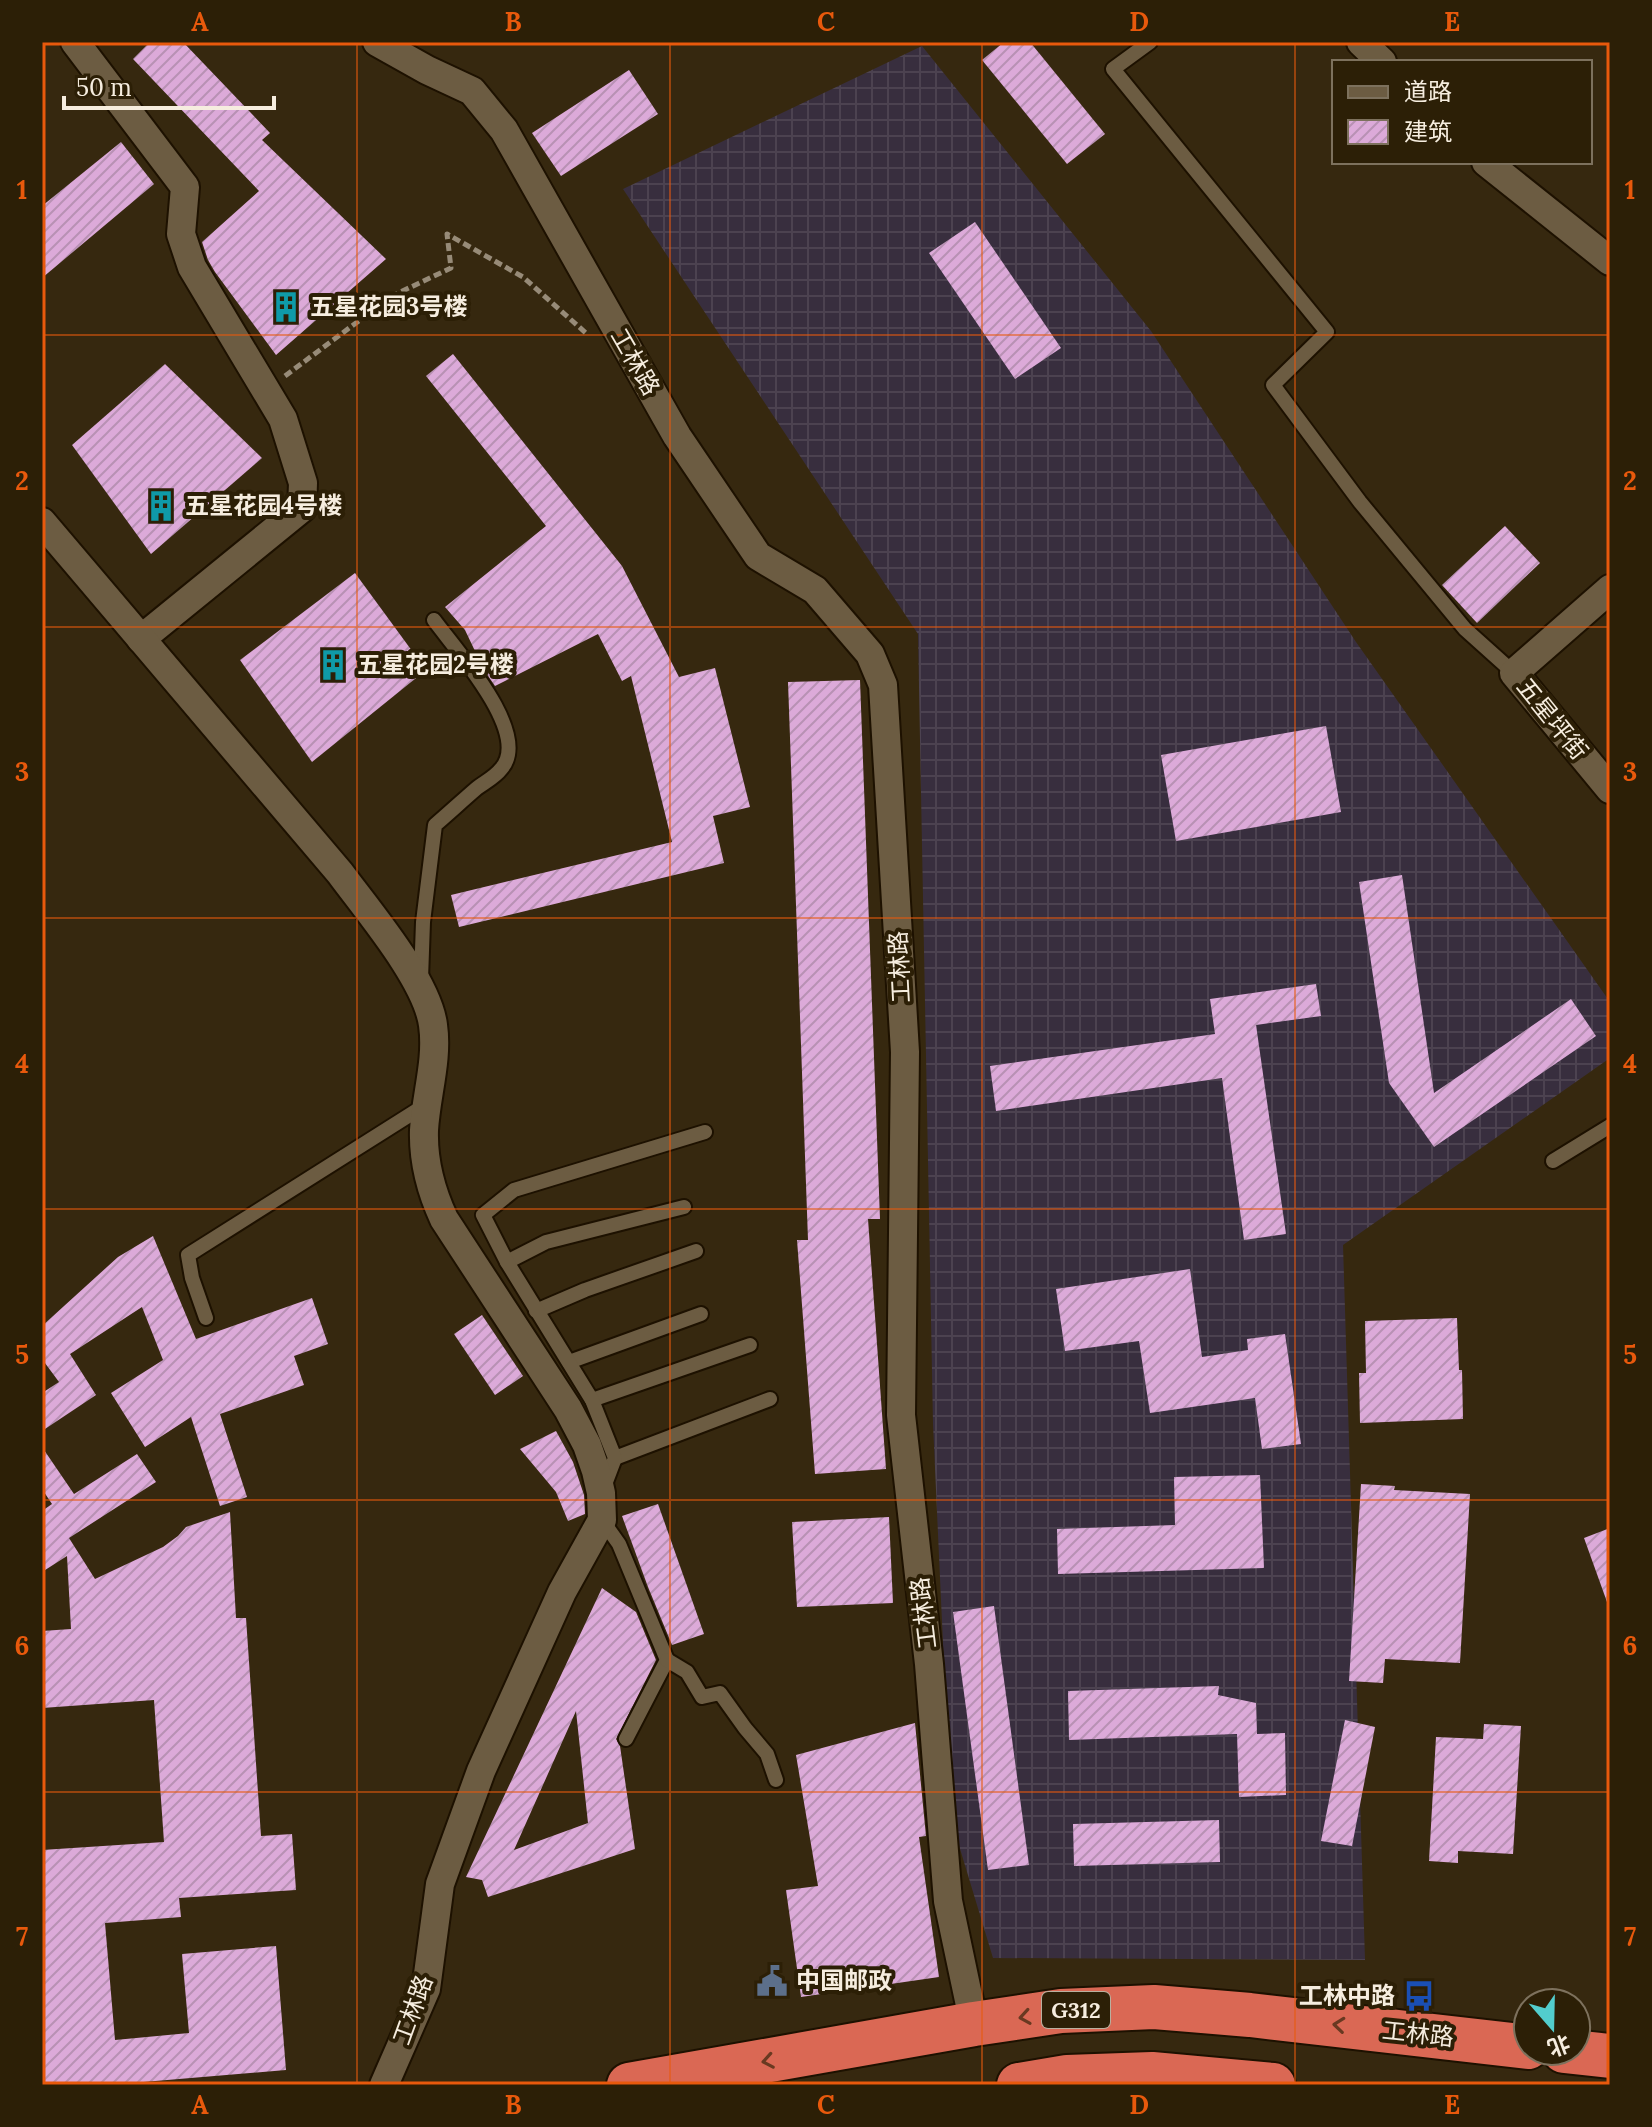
<svg xmlns="http://www.w3.org/2000/svg" width="1652" height="2127" viewBox="0 0 1652 2127" font-family="Lora,'Noto Sans SC',serif">
<defs>
<pattern id="industrial-grid" width="8" height="8" patternUnits="userSpaceOnUse" patternTransform="scale(2)"><rect width="8" height="8" fill="#382e3e"/><path d="M0 4h8M4 0v8" fill="none" stroke="#4c4250"/></pattern>
<pattern id="building-hatch" width="6" height="6" patternUnits="userSpaceOnUse" patternTransform="scale(2)"><rect width="6" height="6" fill="#dcaad9"/><path d="M-1 1l2-2M0 6l6-6M5 7l2-2" fill="none" stroke="#b891b4"/></pattern>
</defs>
<rect width="100%" height="100%" fill="#36280f"/>
<!-- industrial -->
<path fill="url(#industrial-grid)" d="M922 46 1151 331 1356 642 1610 1002V1058L1343 1245 1365 1960 993 1958 951 1819 933 1424 918 634 623 189Z"/>
<!-- building -->
<g fill="url(#building-hatch)" fill-rule="evenodd">
<path d="M150 42H183L270 133 262 140 386 259 276 355 215 272 208 260 202 242 259 191 133 59Z"/>
<path d="M1004 42H1030L1105 134 1067 164 982 60Z"/>
<path d="M629 70 658 114 561 176 532 133Z"/>
<path d="M121 142 154 184 42 278V206Z"/>
<path d="M975 222 1061 348 1015 379 929 253Z"/>
<path d="M453 354 622 566 679 677 715 668 750 807 713 816 724 863 459 927 451 895 672 842 631 676 622 681 598 634 495 686 484 670 465 630 445 607 546 526 426 376Z"/>
<path d="M165 364 262 458 151 554 72 445Z"/>
<path d="M1505 526 1540 563 1477 623 1442 585Z"/>
<path d="M355 573 426 670 312 762 240 660Z"/>
<path d="M860 680 880 1219H868L886 1469 815 1474 797 1240H808L788 682Z"/>
<path d="M1326 726 1341 812 1176 841 1161 755Z"/>
<path d="M1402 875 1434 1093 1571 999 1596 1036 1434 1147 1389 1083 1359 882Z"/>
<path d="M1316 984 1321 1016 1256 1025 1286 1234 1244 1240 1222 1078 996 1111 990 1066 1215 1034 1210 999Z"/>
<path d="M153 1236 196 1339 312 1298 328 1344 294 1356 304 1385 220 1414 247 1497 220 1506 191 1417 145 1447 111 1393 163 1360 142 1307 70 1354 96 1395 42 1431V1393L59 1382 42 1359V1326L118 1257Z"/>
<path d="M1190 1269 1202 1357 1248 1350 1247 1339 1285 1334 1301 1444 1262 1449 1255 1398 1150 1413 1139 1341 1065 1351 1056 1289Z"/>
<path d="M482 1315 523 1376 495 1395 454 1334Z"/>
<path d="M1457 1318 1459 1370H1462L1463 1419 1360 1423 1359 1373H1366L1365 1321Z"/>
<path d="M556 1431 573 1462 584 1495 585 1514 568 1521 556 1492 520 1449Z"/>
<path d="M42 1447 74 1494 137 1454 156 1482 69 1538 95 1579 163 1547 178 1536 186 1527 230 1512 236 1618H246L261 1836 292 1834 296 1890 179 1898 181 1917 105 1923 115 2040 189 2033 182 1954 276 1946 286 2070 108 2085H42V1850L164 1842 154 1700 42 1708V1631L71 1629 67 1556 42 1572V1511L52 1504 42 1489Z"/>
<path d="M1260 1475 1264 1568 1058 1574 1057 1529 1175 1525 1174 1477Z"/>
<path d="M1361 1484 1395 1486 1394 1490 1470 1494 1460 1663 1385 1659 1383 1683 1349 1681Z"/>
<path d="M658 1504 704 1634 672 1645 648 1587 622 1516Z"/>
<path d="M889 1517 893 1603 797 1607 792 1522Z"/>
<path d="M1610 1528V1602H1607L1584 1538Z"/>
<path d="M602 1588 636 1612 656 1660 616 1739 620 1746 635 1849 488 1897 482 1880 466 1877ZM576 1711 588 1823 514 1850Z"/>
<path d="M994 1606 1029 1865 988 1870 953 1612Z"/>
<path d="M1219 1686 1218 1695 1256 1703 1257 1734 1285 1733 1286 1795 1239 1797 1237 1734 1069 1740 1068 1691Z"/>
<path d="M1345 1720 1375 1727 1352 1846 1321 1841Z"/>
<path d="M915 1723 926 1836 919 1837 939 1977 801 1997 786 1890 818 1886 796 1755Z"/>
<path d="M1484 1724 1521 1726 1513 1854 1458 1851V1863L1429 1861 1436 1737 1483 1739Z"/>
<path d="M1219 1820 1220 1862 1074 1866 1073 1824Z"/>
</g>
<g fill="none" stroke-linecap="round" stroke-linejoin="round">
<defs>
<g id="service">
<path d="M1150 42 1113 69 1327 332 1273 385 1360 502 1465 629 1514 673"/>
<path d="M421 979 423 922 435 825C449 813 463 800 477 788 485 782 495 777 501 769 533 734 455 649 434 620"/>
<path d="M1553 1161 1610 1126"/>
<path d="M507 1262 546 1242 684 1207"/>
<path d="M536 1311 585 1290 696 1251"/>
<path d="M206 1318 192 1278 188 1255 427 1104"/>
<path d="M569 1362 701 1314"/>
<path d="M592 1400 750 1345"/>
<path d="M615 1458 770 1399"/>
<path d="M604 1487 615 1458 592 1400 507 1262 483 1215 514 1190 705 1132"/>
<path d="M602 1520 619 1544 667 1660 626 1739"/>
<path d="M667 1660 687 1672 702 1697 720 1693 745 1728 767 1754 776 1780"/>
</g>
<g id="minor">
<path d="M75 42 185 187 181 234 192 267 283 419 303 483 302 508 141 639"/>
<path d="M377 42 427 70 472 91 504 130 677 436 758 556 815 590 870 654 883 685 905 1052 901 1415 929 1664 948 1901 974 2024"/>
<path d="M1361 42 1382 62"/>
<path d="M1486 162 1610 261"/>
<path d="M42 522 340 873C368 911 427 980 433 1025 438 1060 426 1095 424 1130 423 1161 431 1191 444 1219L568 1409 587 1445 596 1471 601 1493 602 1520 562 1592 481 1771 440 1884 426 1989 384 2085"/>
<path d="M1610 589 1514 673 1610 789"/>
</g>
<g id="trunk">
<path d="M1564 2051 1610 2056"/>
<path d="M629 2085 974 2024 1061 2011 1154 2007 1250 2015 1528 2047"/>
<path d="M1019 2085 1067 2077 1152 2074 1273 2085"/>
</g>
</defs>
<!-- service casing -->
<use href="#service" stroke="#1d1100" stroke-width="18"/>
<!-- minor casing -->
<use href="#minor" stroke="#1d1100" stroke-width="32"/>
<!-- trunk casing -->
<use href="#trunk" stroke="#1d1100" stroke-width="48"/>
<!-- path -->
<path stroke="#978b78" stroke-width="5" stroke-dasharray="8 4" stroke-linecap="butt" d="M285 376 392 296 451 268 447 234 523 277 587 334"/>
<!-- service -->
<use href="#service" stroke="#6c5c42" stroke-width="14"/>
<!-- minor -->
<use href="#minor" stroke="#6c5c42" stroke-width="28"/>
<!-- trunk -->
<use href="#trunk" stroke="#da6854" stroke-width="44"/>
</g>
<!-- one-way arrows -->
<defs><path id="oneway-chevron" d="M-2-3.5L2.5 0L-2 3.5" fill="none" stroke-width="1.6" stroke-linecap="round" stroke-linejoin="round" transform="scale(2)"/></defs>
<g stroke="#693921">
<use href="#oneway-chevron" transform="translate(1025 2017) rotate(171)"/>
<use href="#oneway-chevron" transform="translate(1339 2025) rotate(-174)"/>
<use href="#oneway-chevron" transform="translate(768 2061) rotate(170)"/>
</g>
<!-- grid -->
<path fill="none" stroke="#e8590c" stroke-width="2" stroke-opacity="0.55" d="M357 42V2085M670 42V2085M982 42V2085M1295 42V2085M42 335H1610M42 627H1610M42 918H1610M42 1209H1610M42 1500H1610M42 1792H1610"/>
<!-- icons -->
<defs>
<symbol id="building-bare" viewBox="-9 -9 18 18"><path d="M-4-6H4V6H1V3H-1V6H-4ZM-2.5-4.3h1.7v1.8h-1.7ZM.8-4.3h1.7v1.8H.8ZM-2.5-1h1.7V.8h-1.7ZM.8-1h1.7V.8H.8Z" fill="#0f9aa8" stroke="#2c1f06" stroke-width="2.5" paint-order="stroke"/></symbol>
<symbol id="civic-bare" viewBox="-9 -9 18 18"><path d="M-.6-6.5H3V-4.5H.6V-3L4-1V1h2V6H-6V1h2V-1L-.6-3ZM-1.2 2.5V6h2.4V2.5Z" fill="#5c6f8a" stroke="#2c1f06" stroke-width="2.5" paint-order="stroke"/></symbol>
<symbol id="bus-bare" viewBox="-9 -9 18 18"><path d="M-5-6H5V4H4V6H2V4H-2V6H-4V4H-5ZM-3.5-4V0h7V-4ZM-3.5 1.2v1.5H-2V1.2ZM2 1.2v1.5H3.5V1.2Z" fill="#1a4fb4" stroke="#2c1f06" stroke-width="2.5" paint-order="stroke"/></symbol>
</defs>
<g fill-rule="evenodd">
<use href="#building-bare" x="264" y="285" width="44" height="44"/>
<use href="#building-bare" x="139" y="484" width="44" height="44"/>
<use href="#building-bare" x="311" y="643" width="44" height="44"/>
<use href="#civic-bare" x="750" y="1959" width="44" height="44"/>
<use href="#bus-bare" x="1397" y="1974" width="44" height="44"/>
</g>
<g text-anchor="middle" stroke-width="8" stroke-linejoin="round" paint-order="stroke">
<!-- shield labels -->
<rect fill="#2c1f06" stroke="#b9af9e" stroke-width="2" x="1042" y="1992" width="68" height="36" rx="6"/>
<g font-size="22" font-weight="bold" fill="#f6eddf">
<text x="1076" y="2018">G312</text>
</g>
<!-- poi labels -->
<g font-size="24" font-weight="bold" fill="#f6eddf" stroke="#2c1f06" text-anchor="start">
<text x="310" y="315">五星花园3号楼</text>
<text x="185" y="514">五星花园4号楼</text>
<text x="357" y="673">五星花园2号楼</text>
<text x="796" y="1989">中国邮政</text>
<text x="1395" y="2004" text-anchor="end">工林中路</text>
</g>
<!-- street labels -->
<g font-size="24" fill="#f6eddf" stroke="#2c1f06">
<text transform="translate(635 362) rotate(60)" y="8">工林路</text>
<text transform="translate(1552 719) rotate(51)" y="8">五星坪街</text>
<text transform="translate(900 967) rotate(-93)" y="8">工林路</text>
<text transform="translate(924 1613) rotate(-97)" y="8">工林路</text>
<text transform="translate(413 2010) rotate(-70)" y="8">工林路</text>
<text transform="translate(1418 2034) rotate(6)" y="8">工林路</text>
</g>
</g>
<!-- border -->
<rect width="1652" height="2127" fill="none" stroke="#2c1f06" stroke-width="88"/>
<!-- legend -->
<rect x="1332" y="60" width="260" height="104" fill="#2c1f06" stroke="#7d715d" stroke-width="2"/>
<rect x="1348" y="86" width="40" height="12" fill="#6c5c42" stroke="#7d715d" stroke-width="2"/>
<text x="1404" y="100" font-size="24" fill="#f6eddf">道路</text>
<rect x="1348" y="120" width="40" height="24" fill="url(#building-hatch)" stroke="#7d715d" stroke-width="2"/>
<text x="1404" y="140" font-size="24" fill="#f6eddf">建筑</text>
<!-- north arrow -->
<g transform="translate(1552 2027) rotate(160)"><circle r="38" fill="#2c1f06" stroke="#7d715d" stroke-width="2"/>
<path d="M0-6L14 30L0 20L-14 30Z" fill="#52cdcd"/>
<text y="-12" font-size="22" font-weight="bold" text-anchor="middle" fill="#f6eddf">北</text>
</g>
<!-- scale -->
<path d="M64 96v12h210v-12" fill="none" stroke="#f6eddf" stroke-width="4"/>
<text x="76" y="96" font-size="24" fill="#f6eddf" stroke="#2c1f06" stroke-width="6" paint-order="stroke">50 m</text>
<rect x="44" y="44" width="1564" height="2039" fill="none" stroke="#e8590c" stroke-width="3"/>
<g font-size="26" text-anchor="middle" font-weight="bold" fill="#e8590c">
<text x="200" y="31">A</text>
<text x="513" y="31">B</text>
<text x="826" y="31">C</text>
<text x="1139" y="31">D</text>
<text x="1452" y="31">E</text>
<text x="22" y="199">1</text>
<text x="1630" y="199">1</text>
<text x="22" y="490">2</text>
<text x="1630" y="490">2</text>
<text x="22" y="781">3</text>
<text x="1630" y="781">3</text>
<text x="22" y="1073">4</text>
<text x="1630" y="1073">4</text>
<text x="22" y="1364">5</text>
<text x="1630" y="1364">5</text>
<text x="22" y="1655">6</text>
<text x="1630" y="1655">6</text>
<text x="22" y="1946">7</text>
<text x="1630" y="1946">7</text>
<text x="200" y="2114">A</text>
<text x="513" y="2114">B</text>
<text x="826" y="2114">C</text>
<text x="1139" y="2114">D</text>
<text x="1452" y="2114">E</text>
</g>
</svg>
